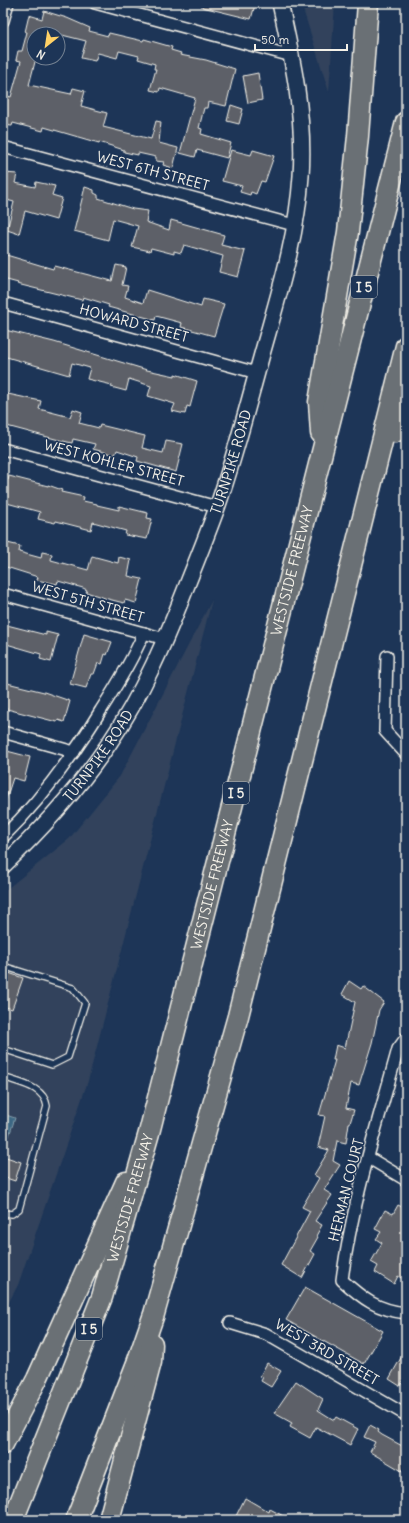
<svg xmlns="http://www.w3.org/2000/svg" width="409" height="1523" viewBox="0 0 409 1523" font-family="Delius,sans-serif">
<rect width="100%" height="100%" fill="#1d3557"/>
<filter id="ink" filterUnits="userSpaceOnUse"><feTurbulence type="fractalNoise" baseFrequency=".025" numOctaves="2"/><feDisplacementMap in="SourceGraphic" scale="8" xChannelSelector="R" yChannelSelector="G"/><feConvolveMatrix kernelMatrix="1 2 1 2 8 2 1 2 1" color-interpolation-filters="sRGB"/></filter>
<g filter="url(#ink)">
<!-- built -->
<g fill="#30425c">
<path d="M301 3H335L329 92Z"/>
<path d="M212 600 88 1081 18 1285 3 1313V892L69 839 120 776Z"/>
</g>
<!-- water -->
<path fill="#3e6884" stroke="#879fac" d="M3 1114 15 1118 8 1139 3 1137Z"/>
<!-- building -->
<g fill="#5d6168" stroke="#f4f1e8">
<path d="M202 3H247L255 5 251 19 202 7Z"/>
<path d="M44 11 67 18 90 28 89 31 108 36 109 33 143 41 144 39 172 47 171 50 181 53 180 55 206 60 235 69 226 106 208 102 207 108H204L199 128 202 129 201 134 231 143 227 158 197 150 195 157 180 153 195 98 160 88 159 92 150 90 156 69H154L155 64 138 59 139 56 119 51 117 58 98 53 95 61 81 58 86 41 58 34H34V58H36L29 85 71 94 73 88 85 91 81 106 107 113 103 127 151 139 156 121 161 122 159 143 178 148 173 168 163 165 164 162 156 161V157L138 153V155L124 152V150L99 142V143L44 127 43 131 13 123 12 126 3 125V95L11 97 21 61 16 60 18 51H22L27 32H25L29 15 42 19Z"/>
<path d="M258 73 262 100 248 103 243 76Z"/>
<path d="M231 105 243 109 239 124 227 121Z"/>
<path d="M231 150 251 155 253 150 274 156 265 182 261 181 256 194 251 192 250 195 240 192 242 186 222 181Z"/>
<path d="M5 173 17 174 15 183 35 187 36 182 55 186 52 195 62 198 56 220 25 211 19 234 7 230 14 202 3 199Z"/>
<path d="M85 187 94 190V193L98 195V198L133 209 148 211 146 222 169 230 171 220 224 235 221 245 245 251 238 277 219 272 223 256 184 245 181 253 174 251V254L151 248 150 251 132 247 138 226 124 222 113 219 108 240 74 231Z"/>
<path d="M3 254 53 269 54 266 112 281 116 265 126 267 122 285 128 286 125 297 143 303 147 290 201 307 203 299 224 304 214 336 181 327 182 323 156 316 155 320 108 307 109 305 83 297 82 300 17 284 18 283 3 279Z"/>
<path d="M5 330 54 342 147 370 175 376V374L197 381 190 407 187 406 185 414 172 411 175 404 148 396 151 386 129 379 126 391 111 387 112 385 87 379 90 368 72 363 69 375 3 356V339Z"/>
<path d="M3 393 41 401 39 409 70 417 73 409 82 412 79 423 99 428 100 425 145 436 142 448 163 453 166 441 183 444 176 472 137 461 138 457 117 450 115 455 93 449 95 444 73 439 72 443 59 440 3 425Z"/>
<path d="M9 476 48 486V485L62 490 61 492 84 497 83 501 97 504V505L119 510V506L148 513 147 518 152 519 147 539 125 535 126 531 93 522 91 530 56 521 55 523 38 519 40 512 3 502V479L8 480Z"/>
<path d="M3 542 20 546 19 552 41 558 42 552 52 554 51 560 88 570 92 556 118 563 119 557 131 560 128 576 142 579 136 603 125 600 124 603 108 599 86 592 87 590 83 588 58 581 57 584 46 582 37 580 38 577 3 566Z"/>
<path d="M3 624 46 635V632L58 635 51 662 40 659 41 654 3 643Z"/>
<path d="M84 634 112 642 107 655 105 654 102 664 98 663 94 674H91L86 688 70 684Z"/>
<path d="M3 682 44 692 70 701 64 722 58 720 57 722 3 708Z"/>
<path d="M3 750 30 757 24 781 13 778 5 802H3Z"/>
<path d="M3 971 23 978 12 1009 3 1006Z"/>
<path d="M349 981 361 989 363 986 384 1002 379 1010 372 1043 359 1085 351 1083 346 1108 354 1110 350 1123H349L346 1143 337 1141 333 1161 340 1165 324 1190 332 1195 315 1221 322 1225 316 1236 318 1237 310 1251 315 1254 302 1278 281 1265 310 1211 302 1207 319 1178 314 1175 329 1150 318 1147 325 1116 319 1115 335 1060H333L336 1045 345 1048 349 1030 355 1002 342 994Z"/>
<path d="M3 1156 21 1162 15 1181 3 1177Z"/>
<path d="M398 1205 406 1209V1281L398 1276 394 1284 375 1272 378 1266 371 1262 382 1243 376 1239 381 1232 375 1229 385 1210 393 1214Z"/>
<path d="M305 1287 383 1331 364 1364 286 1320Z"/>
<path d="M406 1349V1375L400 1386 389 1379Z"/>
<path d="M267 1363 281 1371 271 1387 261 1381 263 1377 260 1376Z"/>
<path d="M296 1381 323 1399 318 1410 334 1420 336 1417 358 1429 350 1445 316 1427 310 1438 290 1427 292 1423 274 1413Z"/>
<path d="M370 1425 379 1430 378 1432 382 1435 406 1448V1463L402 1471 370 1452 375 1442 364 1437Z"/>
<path d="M245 1498 269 1512 270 1509 291 1520H234Z"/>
</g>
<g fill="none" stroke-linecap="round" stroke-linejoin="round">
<defs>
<g id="lane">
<path d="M3 966 73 988 85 1003 68 1057 52 1065 3 1049"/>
<path d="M3 1077C19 1083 44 1086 47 1106L19 1209 12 1214 3 1213"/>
</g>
<g id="street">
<path d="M95 3 292 56"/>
<path d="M3 21 8 3"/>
<path d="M3 147 294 225"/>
<path d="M3 303 257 373"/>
<path d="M3 449 217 507"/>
<path d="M3 594 165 639"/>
<path d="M387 656 385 731 406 754"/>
<path d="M3 732 74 752"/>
<path d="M3 837C42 799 73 756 101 710 117 685 132 660 144 633"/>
<path d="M406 1038 398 1049C377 1126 352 1202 342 1280 363 1299 377 1310 406 1313"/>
<path d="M369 1158 406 1180"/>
<path d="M230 1323 266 1334 406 1415"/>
</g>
<g id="secondary">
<path id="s1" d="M3 866C42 829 78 789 108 745 143 694 167 637 189 580 199 555 209 530 218 505 234 459 246 412 259 365 276 303 297 240 301 176 305 116 293 61 280 3"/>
</g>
<g id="highway">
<path d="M395 432 406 404"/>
<path d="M321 433 319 402 348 232 358 136 368 3"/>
<path d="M3 1444 37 1379 126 1182"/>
<path id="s2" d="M13 1520 102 1297 149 1133 406 122"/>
<path d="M76 1520 137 1363 154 1314 238 1016 406 346"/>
<path d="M109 1520 151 1362 152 1344"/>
</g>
</defs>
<!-- lane casing -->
<use href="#lane" stroke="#f4f1e8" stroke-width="8"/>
<!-- street casing -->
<use href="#street" stroke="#f4f1e8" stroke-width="14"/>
<!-- secondary casing -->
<use href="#secondary" stroke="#f4f1e8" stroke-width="18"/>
<!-- highway casing -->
<use href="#highway" stroke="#f4f1e8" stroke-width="23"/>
<!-- lane -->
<use href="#lane" stroke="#1d3557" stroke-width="5.5"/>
<!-- street -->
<use href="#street" stroke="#1d3557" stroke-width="11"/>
<!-- secondary -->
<use href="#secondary" stroke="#1d3557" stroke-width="15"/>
<!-- highway -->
<use href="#highway" stroke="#6a7074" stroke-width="20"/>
</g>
</g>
<g text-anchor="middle" stroke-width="3" stroke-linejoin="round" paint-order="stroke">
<!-- shield labels -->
<g fill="#1d3557" stroke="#b4b9bc" stroke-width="1">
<rect x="351" y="276" width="26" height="22" rx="3"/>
<rect x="223" y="782" width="26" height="22" rx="3"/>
<rect x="76" y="1318" width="26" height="22" rx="3"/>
</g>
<g font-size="13" font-weight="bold" fill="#f4f1e8">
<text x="364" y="292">I 5</text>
<text x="236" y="798">I 5</text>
<text x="89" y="1334">I 5</text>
</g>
<!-- street labels -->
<g font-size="14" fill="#f4f1e8" stroke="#1d3557">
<text transform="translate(153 171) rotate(15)" y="5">WEST 6TH STREET</text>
<text transform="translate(134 323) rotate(15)" y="5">HOWARD STREET</text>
<text dy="5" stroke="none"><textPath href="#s1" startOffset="470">TURNPIKE ROAD</textPath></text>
<text transform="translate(114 463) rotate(15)" y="5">WEST KOHLER STREET</text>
<text dy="5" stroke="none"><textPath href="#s2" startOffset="991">WESTSIDE FREEWAY</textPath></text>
<text transform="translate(88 602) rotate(16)" y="5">WEST 5TH STREET</text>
<text dy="5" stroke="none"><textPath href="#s1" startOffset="146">TURNPIKE ROAD</textPath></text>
<text dy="5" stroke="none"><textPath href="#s2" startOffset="667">WESTSIDE FREEWAY</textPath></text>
<text transform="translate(346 1190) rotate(-76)" y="5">HERMAN COURT</text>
<text dy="5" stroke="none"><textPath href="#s2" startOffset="343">WESTSIDE FREEWAY</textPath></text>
<text transform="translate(327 1352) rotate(30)" y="5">WEST 3RD STREET</text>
</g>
</g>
<!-- margin -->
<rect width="409" height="1523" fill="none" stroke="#1d3557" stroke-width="16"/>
<rect x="8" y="8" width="393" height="1507" fill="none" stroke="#f4f1e8" stroke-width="1.5" filter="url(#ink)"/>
<!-- north arrow -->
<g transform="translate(46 46) rotate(210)"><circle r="19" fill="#1d3557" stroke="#738091"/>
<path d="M0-3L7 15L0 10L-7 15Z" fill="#ffd166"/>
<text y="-6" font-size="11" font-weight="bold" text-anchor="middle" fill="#f4f1e8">N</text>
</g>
<!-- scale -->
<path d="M255 44v6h92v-6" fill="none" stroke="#f4f1e8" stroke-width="2"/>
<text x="261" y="44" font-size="12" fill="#f4f1e8" stroke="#1d3557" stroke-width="3" paint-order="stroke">50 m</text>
</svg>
